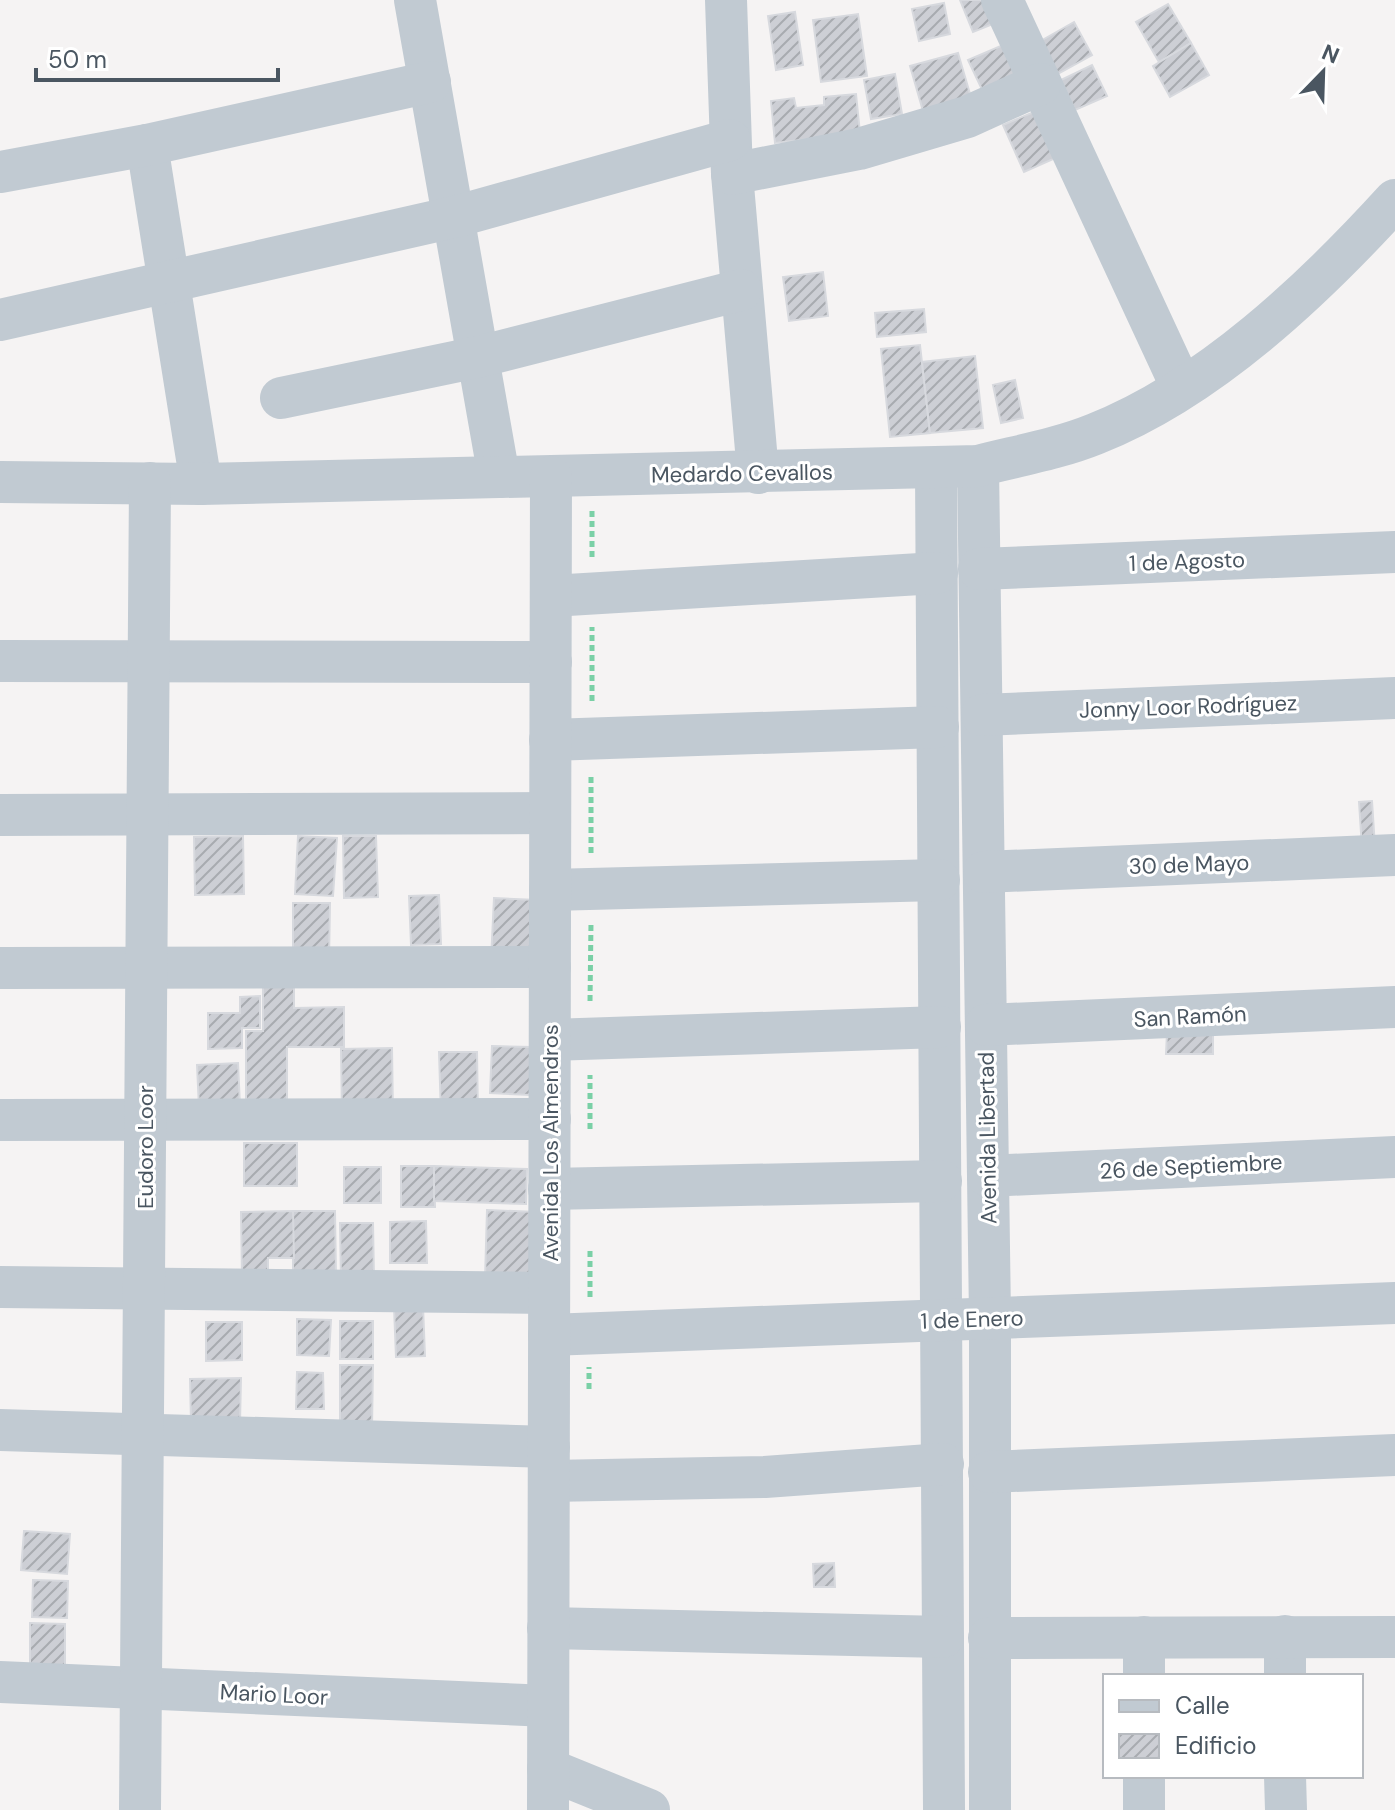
<svg xmlns="http://www.w3.org/2000/svg" width="1395" height="1810" viewBox="0 0 1395 1810" font-family="'DM Sans',sans-serif">
<defs>
<pattern id="building-hatch" width="6" height="6" patternUnits="userSpaceOnUse" patternTransform="scale(2)"><rect width="6" height="6" fill="#cdcfd5"/><path d="M-1 1l2-2M0 6l6-6M5 7l2-2" fill="none" stroke="#a8abb0"/></pattern>
</defs>
<rect width="100%" height="100%" fill="#f5f3f3"/>
<!-- building -->
<g fill="url(#building-hatch)" stroke="#d7d9de" stroke-width="2">
<path d="M960 0H995L1003 20 973 32Z"/>
<path d="M944 3 950 34 919 41 912 9Z"/>
<path d="M1168 4 1191 43 1159 62 1136 22Z"/>
<path d="M795 12 803 65 776 70 768 16Z"/>
<path d="M858 14 867 76 821 82 813 20Z"/>
<path d="M1074 22 1092 55 1056 75 1037 43Z"/>
<path d="M1017 39 1034 76 986 98 968 60Z"/>
<path d="M1191 43 1209 75 1170 97 1153 66Z"/>
<path d="M958 53 973 104 925 118 910 66Z"/>
<path d="M1092 65 1107 96 1075 110 1061 80Z"/>
<path d="M895 74 902 114 871 119 864 80Z"/>
<path d="M856 94 860 133 775 143 771 101 794 98 796 108 824 105V97Z"/>
<path d="M1048 106 1069 152 1024 172 1003 125Z"/>
<path d="M823 272 828 316 789 321 783 277Z"/>
<path d="M924 309 926 332 877 337 875 313Z"/>
<path d="M920 345 930 433 890 437 881 349Z"/>
<path d="M975 356 983 428 930 433 922 362Z"/>
<path d="M1015 380 1023 418 1001 423 993 385Z"/>
<path d="M1372 801 1375 847 1362 848 1359 802Z"/>
<path d="M243 836 244 894 195 895 194 837Z"/>
<path d="M298 836 337 838 333 896 295 894Z"/>
<path d="M343 836H376L378 897 344 898Z"/>
<path d="M439 895 441 944 411 945 409 896Z"/>
<path d="M494 898 537 900 535 962 491 960Z"/>
<path d="M293 903H330L329 961H293Z"/>
<path d="M294 984V1008L344 1007V1047H287V1110H246V1031H263V985Z"/>
<path d="M260 996V1028H242V1048L208 1049V1013H240V997Z"/>
<path d="M1167 1032 1213 1033V1054H1166Z"/>
<path d="M492 1046 532 1047 530 1095 490 1093Z"/>
<path d="M392 1048 393 1115 342 1116 341 1049Z"/>
<path d="M439 1052H477L478 1116H441Z"/>
<path d="M238 1063 240 1106 199 1108 197 1065Z"/>
<rect x="244" y="1143" width="53" height="43"/>
<path d="M401 1166H434L435 1207H401Z"/>
<path d="M434 1166 527 1169 526 1204 434 1201Z"/>
<rect x="344" y="1167" width="37" height="36"/>
<path d="M487 1210 536 1212 533 1281 485 1279Z"/>
<path d="M293 1211H335L336 1277H293Z"/>
<path d="M293 1211 294 1258H268V1278L242 1279 241 1212Z"/>
<path d="M426 1221 427 1263H390V1222Z"/>
<path d="M340 1223H373L374 1280 341 1281Z"/>
<path d="M423 1306 425 1356 396 1357 394 1307Z"/>
<path d="M297 1319 331 1320 329 1356 297 1355Z"/>
<rect x="340" y="1321" width="33" height="38"/>
<path d="M206 1322H242V1360L206 1361Z"/>
<path d="M340 1365H373L372 1429 340 1428Z"/>
<path d="M297 1372 323 1373 324 1409H296Z"/>
<path d="M241 1378 240 1423 191 1422 190 1379Z"/>
<path d="M24 1531 70 1534 67 1574 21 1570Z"/>
<path d="M834 1563 835 1587H814L813 1564Z"/>
<path d="M33 1580 68 1581 67 1618 32 1617Z"/>
<path d="M30 1623 65 1624V1668H30Z"/>
</g>
<g fill="none" stroke-linecap="round" stroke-linejoin="round">
<!-- path -->
<g stroke="#7ad0a6" stroke-width="5" stroke-dasharray="6 4" stroke-linecap="butt">
<path d="M592 557V511"/>
<path d="M592 701V627"/>
<path d="M591 853V775"/>
<path d="M590 1001 591 923"/>
<path d="M590 1129V1075"/>
<path d="M590 1297V1251"/>
<path d="M589 1389V1367"/>
</g>
<!-- minor -->
<g stroke="#c1cad2" stroke-width="42">
<path d="M415 0 499 477"/>
<path d="M726 0 732 174 758 473"/>
<path d="M1002 0 1182 388"/>
<path d="M147 145 201 484"/>
<path d="M0 172 147 145 430 82"/>
<path d="M732 174 859 149 967 117 1040 84"/>
<path d="M0 320 454 217 730 140"/>
<path d="M281 398 478 357 741 290"/>
<path d="M978 466 990 1318V1810"/>
<path d="M936 469 944 1810"/>
<path d="M0 482 201 484 978 466C1017 456 1058 449 1095 434 1209 389 1314 289 1395 200"/>
<path d="M979 569 1395 552"/>
<path d="M551 596 937 573"/>
<path d="M0 661 551 662"/>
<path d="M982 715 1395 698"/>
<path d="M550 740 938 727"/>
<path d="M0 815 550 813"/>
<path d="M984 872 1395 855"/>
<path d="M550 890 939 880"/>
<path d="M0 968 550 967"/>
<path d="M986 1025 1395 1007"/>
<path d="M550 1040 940 1027"/>
<path d="M0 1120 550 1119"/>
<path d="M988 1176 1395 1157"/>
<path d="M549 1189 941 1181"/>
<path d="M0 1287 549 1293"/>
<path d="M549 1335 1395 1303"/>
<path d="M0 1430 549 1447"/>
<path d="M989 1472 1395 1455"/>
<path d="M549 1481 765 1477 943 1464"/>
<path d="M548 1628 943 1637"/>
<path d="M1285 1636V1676"/>
<path d="M989 1638 1395 1637"/>
<path d="M1144 1676V1637"/>
<path d="M0 1682 548 1706"/>
<path d="M548 1769 649 1810"/>
<path d="M1285 1776 1286 1810"/>
<path d="M140 1810 150 483"/>
<path d="M548 1810 551 477"/>
<path d="M1144 1810V1776"/>
</g>
</g>
<g text-anchor="middle" stroke-width="6" stroke-linejoin="round" paint-order="stroke">
<!-- street labels -->
<g font-size="22" fill="#4a5661" stroke="#fff">
<text transform="translate(742 473) rotate(-1)" y="8">Medardo Cevallos</text>
<text transform="translate(1187 561) rotate(-2)" y="8">1 de Agosto</text>
<text transform="translate(1188 706) rotate(-2)" y="8">Jonny Loor Rodríguez</text>
<text transform="translate(1189 864) rotate(-2)" y="8">30 de Mayo</text>
<text transform="translate(1190 1016) rotate(-3)" y="8">San Ramón</text>
<text transform="translate(987 1138) rotate(-91)" y="8">Avenida Libertad</text>
<text transform="translate(550 1143) rotate(-90)" y="8">Avenida Los Almendros</text>
<text transform="translate(145 1147) rotate(-90)" y="8">Eudoro Loor</text>
<text transform="translate(1191 1166) rotate(-3)" y="8">26 de Septiembre</text>
<text transform="translate(972 1319) rotate(-2)" y="8">1 de Enero</text>
<text transform="translate(274 1694) rotate(3)" y="8">Mario Loor</text>
</g>
</g>
<!-- legend -->
<rect x="1103" y="1674" width="260" height="104" fill="#ffffff" stroke="#b7bbc0" stroke-width="2"/>
<rect x="1119" y="1700" width="40" height="12" fill="#c1cad2" stroke="#b7bbc0" stroke-width="2"/>
<text x="1175" y="1714" font-size="24" fill="#4a5661">Calle</text>
<rect x="1119" y="1734" width="40" height="24" fill="url(#building-hatch)" stroke="#b7bbc0" stroke-width="2"/>
<text x="1175" y="1754" font-size="24" fill="#4a5661">Edificio</text>
<!-- north arrow -->
<g transform="translate(1323 72) rotate(23)" stroke="#ffffff" stroke-width="6" paint-order="stroke">
<path d="M0-6L14 30L0 20L-14 30Z" fill="#4a5661"/>
<text y="-12" font-size="22" font-weight="bold" text-anchor="middle" fill="#4a5661">N</text>
</g>
<!-- scale -->
<path d="M36 68v12h242v-12" fill="none" stroke="#4a5661" stroke-width="4"/>
<text x="48" y="68" font-size="24" fill="#4a5661" stroke="#ffffff" stroke-width="6" paint-order="stroke">50 m</text>
</svg>
